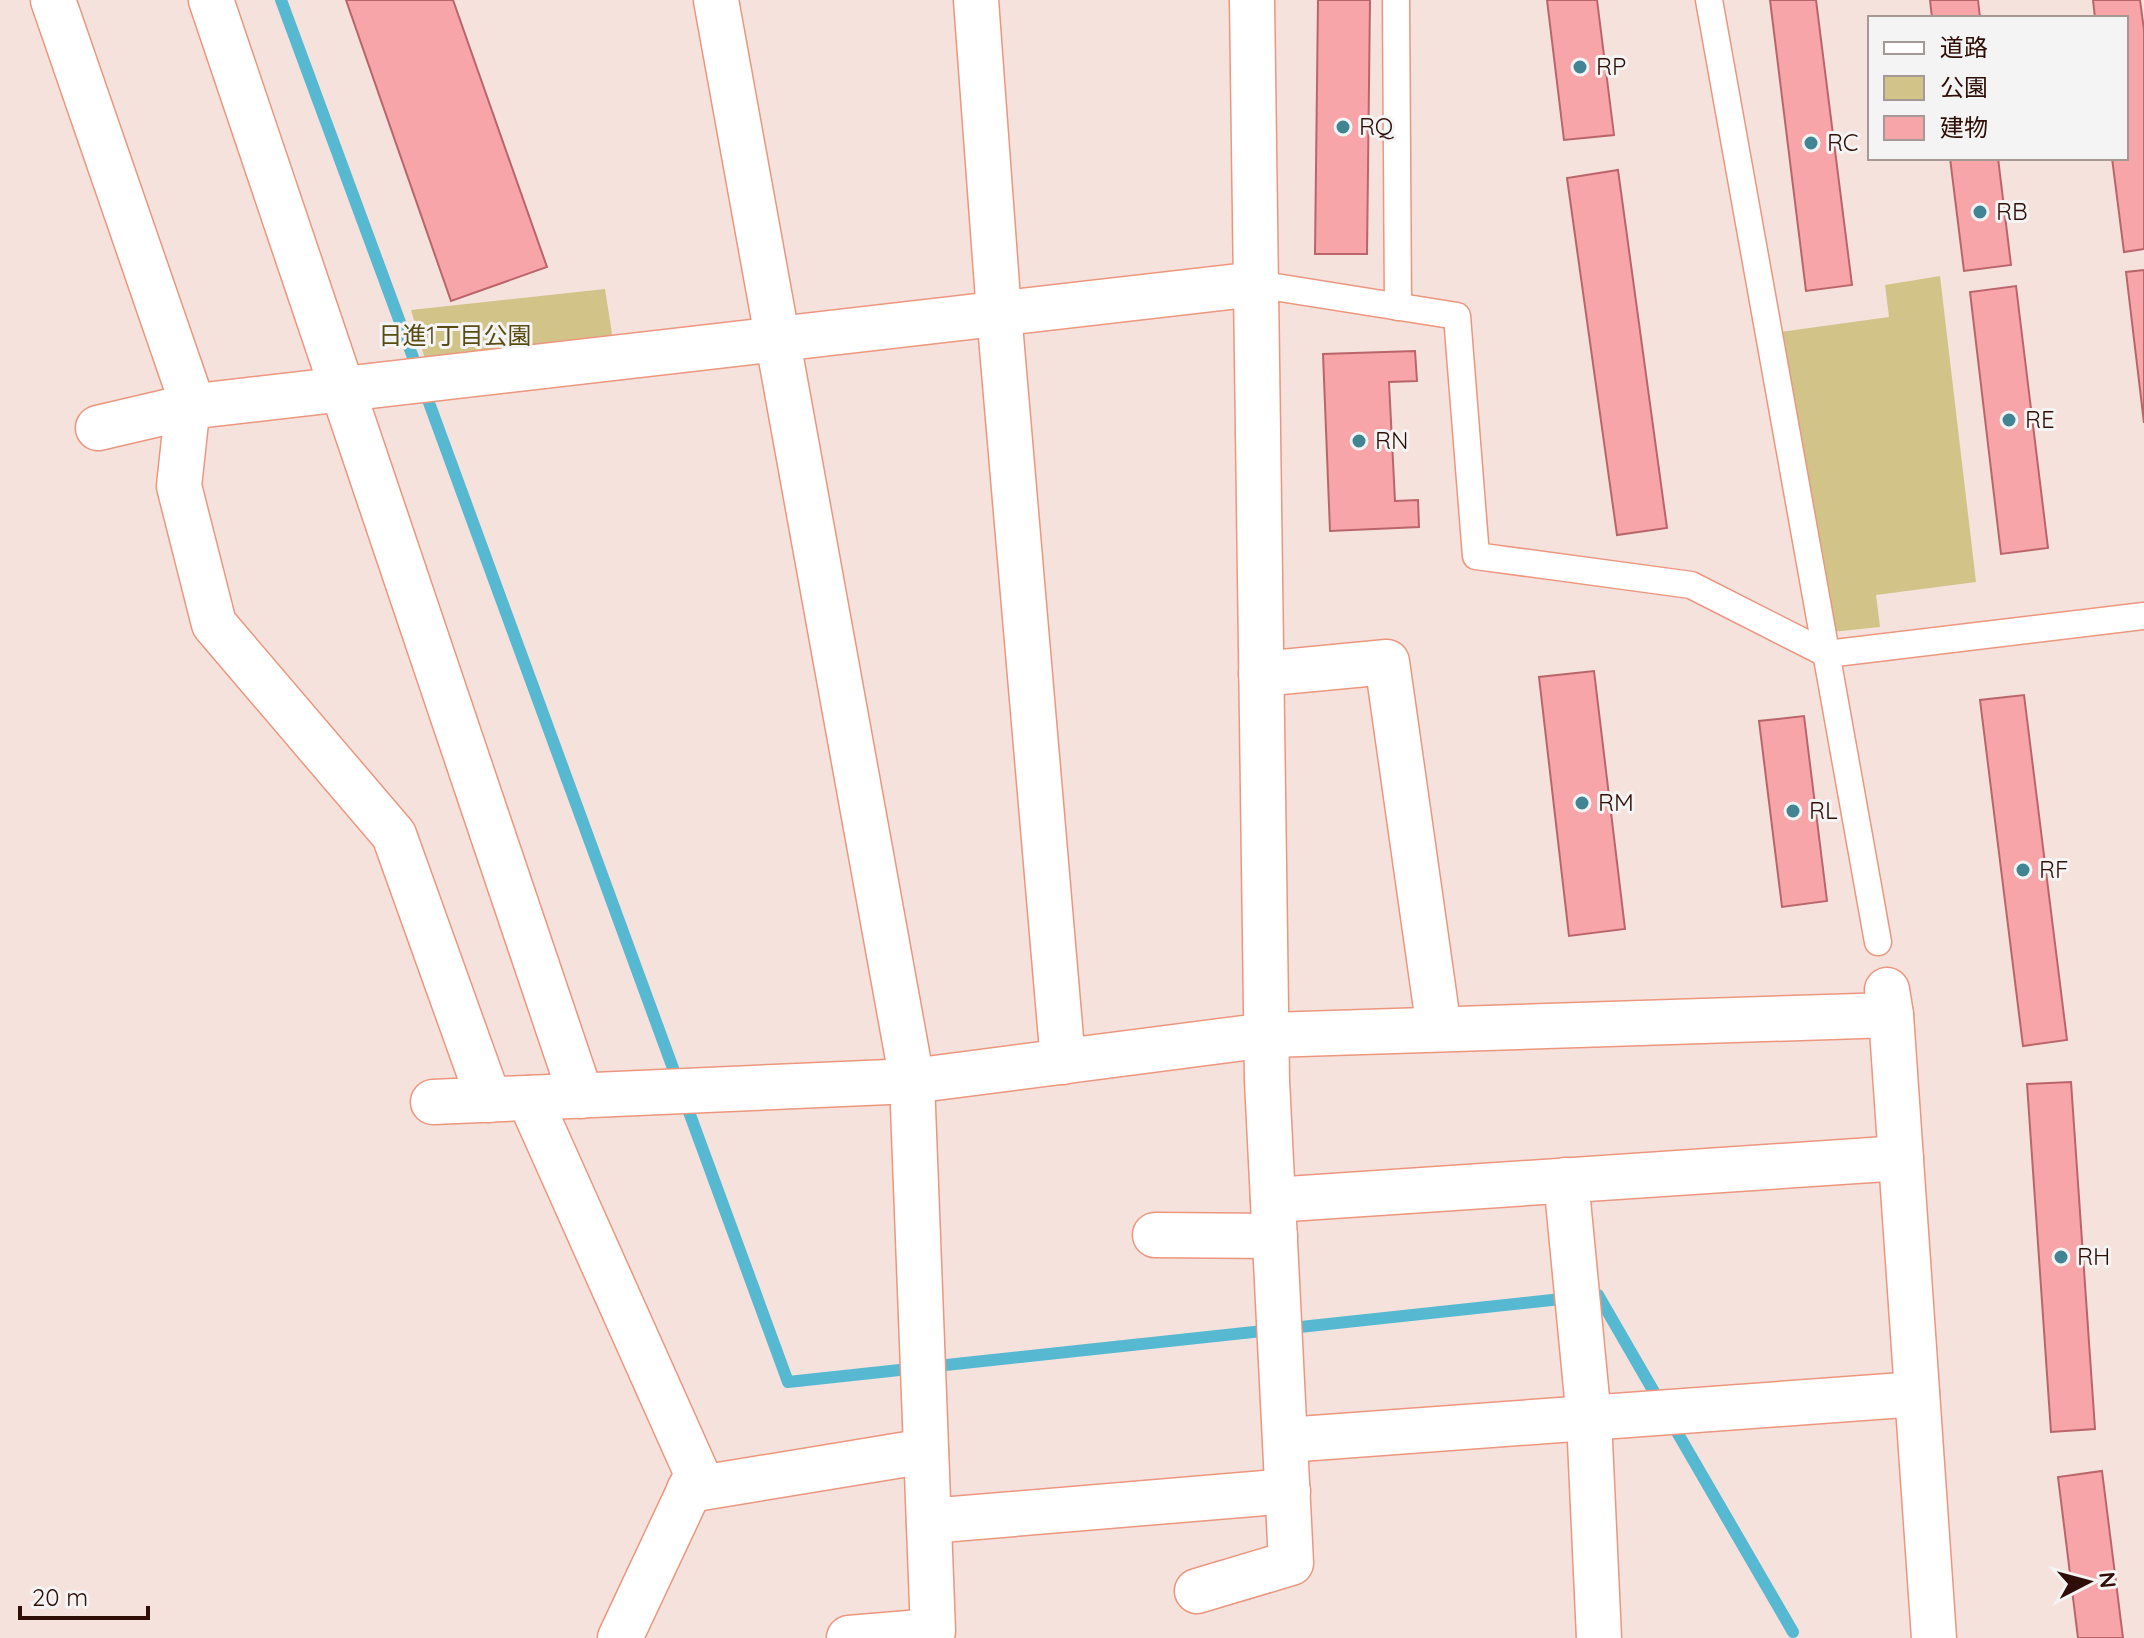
<svg xmlns="http://www.w3.org/2000/svg" width="2144" height="1638" viewBox="0 0 2144 1638" font-family="Quicksand,'Noto Sans JP',sans-serif">
<rect width="100%" height="100%" fill="#f5e2dd"/>
<!-- green -->
<g fill="#d2c489">
<path d="M1940 276 1976 582 1876 595 1880 627 1832 632 1780 332 1889 317 1885 285Z"/>
<path d="M605 289 614 347 428 370 411 310Z"/>
</g>
<g fill="none" stroke-linecap="round" stroke-linejoin="round">
<!-- stream -->
<g stroke="#57b9d1" stroke-width="12">
<path d="M281 0 418 371"/>
<path d="M424 389 788 1382 1598 1295 1661 1404"/>
<path d="M1670 1420 1793 1632"/>
</g>
</g>
<!-- building -->
<g fill="#f7a5a8" stroke="#ba656a" stroke-width="2">
<path d="M346 0H453L547 267 451 301Z"/>
<path d="M1318 0H1370L1367 254H1315Z"/>
<path d="M1547 0H1597L1614 135 1564 140Z"/>
<path d="M1770 0H1816L1852 285 1806 291Z"/>
<path d="M1930 0H1978L1980 18H1932Z"/>
<path d="M2093 0H2140L2144 30V249L2124 252 2112 158H2126V18H2095Z"/>
<path d="M1950 158H1998L2011 265 1964 271Z"/>
<path d="M1618 170 1667 528 1617 535 1567 178Z"/>
<path d="M2144 270V423L2126 272Z"/>
<path d="M2016 286 2048 548 2001 554 1970 292Z"/>
<path d="M1415 351 1417 381 1389 382 1395 501 1418 500 1419 527 1330 531 1323 354Z"/>
<path d="M1594 671 1625 929 1569 936 1539 677Z"/>
<path d="M2024 695 2067 1040 2023 1046 1980 700Z"/>
<path d="M1804 716 1827 901 1782 907 1759 721Z"/>
<path d="M2071 1082 2095 1429 2051 1432 2027 1084Z"/>
<path d="M2102 1471 2123 1638H2078L2058 1477Z"/>
</g>
<g fill="none" stroke-linecap="round" stroke-linejoin="round">
<defs>
<g id="service">
<path d="M1396 0 1398 307"/>
<path d="M1709 0 1878 942"/>
<path d="M1256 284 1457 316 1476 556 1691 585 1827 654 2144 616"/>
</g>
<g id="minor">
<path d="M53 0 189 394 179 486 214 624 394 835 489 1100"/>
<path d="M211 0 581 1096"/>
<path d="M716 0 912 1081 933 1631 849 1638"/>
<path d="M976 0 999 313 1063 1062"/>
<path d="M98 428 188 407 1256 284"/>
<path d="M1261 674 1387 662 1439 1029"/>
<path d="M1887 990 1891 1015 1934 1638"/>
<path d="M529 1098 697 1474 620 1638"/>
<path d="M433 1102 912 1081 1267 1035 1891 1015"/>
<path d="M1566 1180 1589 1419 1599 1638"/>
<path d="M1273 1200 1901 1158"/>
<path d="M1155 1235 1275 1236"/>
<path d="M1286 1440 1917 1394"/>
<path d="M689 1490 926 1451"/>
<path d="M929 1521 1288 1491"/>
</g>
<path id="tertiary" d="M1197 1591 1291 1563 1267 1081 1252 0"/>
</defs>
<!-- service casing -->
<use href="#service" stroke="#ec967e" stroke-width="29"/>
<!-- minor casing -->
<use href="#minor" stroke="#ec967e" stroke-width="47"/>
<!-- tertiary casing -->
<use href="#tertiary" stroke="#ec967e" stroke-width="47"/>
<!-- service -->
<use href="#service" stroke="#fff" stroke-width="26"/>
<!-- minor -->
<use href="#minor" stroke="#fff" stroke-width="44"/>
<!-- tertiary -->
<use href="#tertiary" stroke="#fff" stroke-width="44"/>
</g>
<!-- markers -->
<g fill="#418494" stroke="#f4f4f4" stroke-width="3">
<circle cx="1580" cy="67" r="8"/>
<circle cx="1343" cy="127" r="8"/>
<circle cx="1811" cy="143" r="8"/>
<circle cx="1980" cy="212" r="8"/>
<circle cx="2009" cy="420" r="8"/>
<circle cx="1359" cy="441" r="8"/>
<circle cx="1582" cy="803" r="8"/>
<circle cx="1793" cy="811" r="8"/>
<circle cx="2023" cy="870" r="8"/>
<circle cx="2061" cy="1257" r="8"/>
</g>
<g text-anchor="middle" stroke-width="6" stroke-linejoin="round" paint-order="stroke">
<!-- poi labels -->
<g font-size="24" fill="#2e0e06" stroke="#f4f4f4" text-anchor="start">
<text x="1596" y="75">RP</text>
<text x="1359" y="135">RQ</text>
<text x="1827" y="151">RC</text>
<text x="1996" y="220">RB</text>
<text x="2025" y="428">RE</text>
<text x="1375" y="449">RN</text>
<text x="1598" y="811">RM</text>
<text x="1809" y="819">RL</text>
<text x="2039" y="878">RF</text>
<text x="2077" y="1265">RH</text>
</g>
<!-- park labels -->
<g font-size="24" fill="#584c12" stroke="#f4f4f4">
<text x="455" y="344">日進1丁目公園</text>
</g>
</g>
<!-- legend -->
<rect x="1868" y="16" width="260" height="144" fill="#f4f4f4" stroke="#a59895" stroke-width="2"/>
<rect x="1884" y="42" width="40" height="12" fill="#ffffff" stroke="#a59895" stroke-width="2"/>
<text x="1940" y="56" font-size="24" fill="#2e0e06">道路</text>
<rect x="1884" y="76" width="40" height="24" fill="#d2c489" stroke="#a59895" stroke-width="2"/>
<text x="1940" y="96" font-size="24" fill="#2e0e06">公園</text>
<rect x="1884" y="116" width="40" height="24" fill="#f7a5a8" stroke="#a59895" stroke-width="2"/>
<text x="1940" y="136" font-size="24" fill="#2e0e06">建物</text>
<!-- north arrow -->
<g transform="translate(2088 1582) rotate(84)" stroke="#f4f4f4" stroke-width="6" paint-order="stroke">
<path d="M0-6L14 30L0 20L-14 30Z" fill="#2e0e06"/>
<text y="-12" font-size="22" font-weight="bold" text-anchor="middle" fill="#2e0e06">N</text>
</g>
<!-- scale -->
<path d="M20 1606v12h128v-12" fill="none" stroke="#2e0e06" stroke-width="4"/>
<text x="32" y="1606" font-size="24" fill="#2e0e06" stroke="#f4f4f4" stroke-width="6" paint-order="stroke">20 m</text>
</svg>
